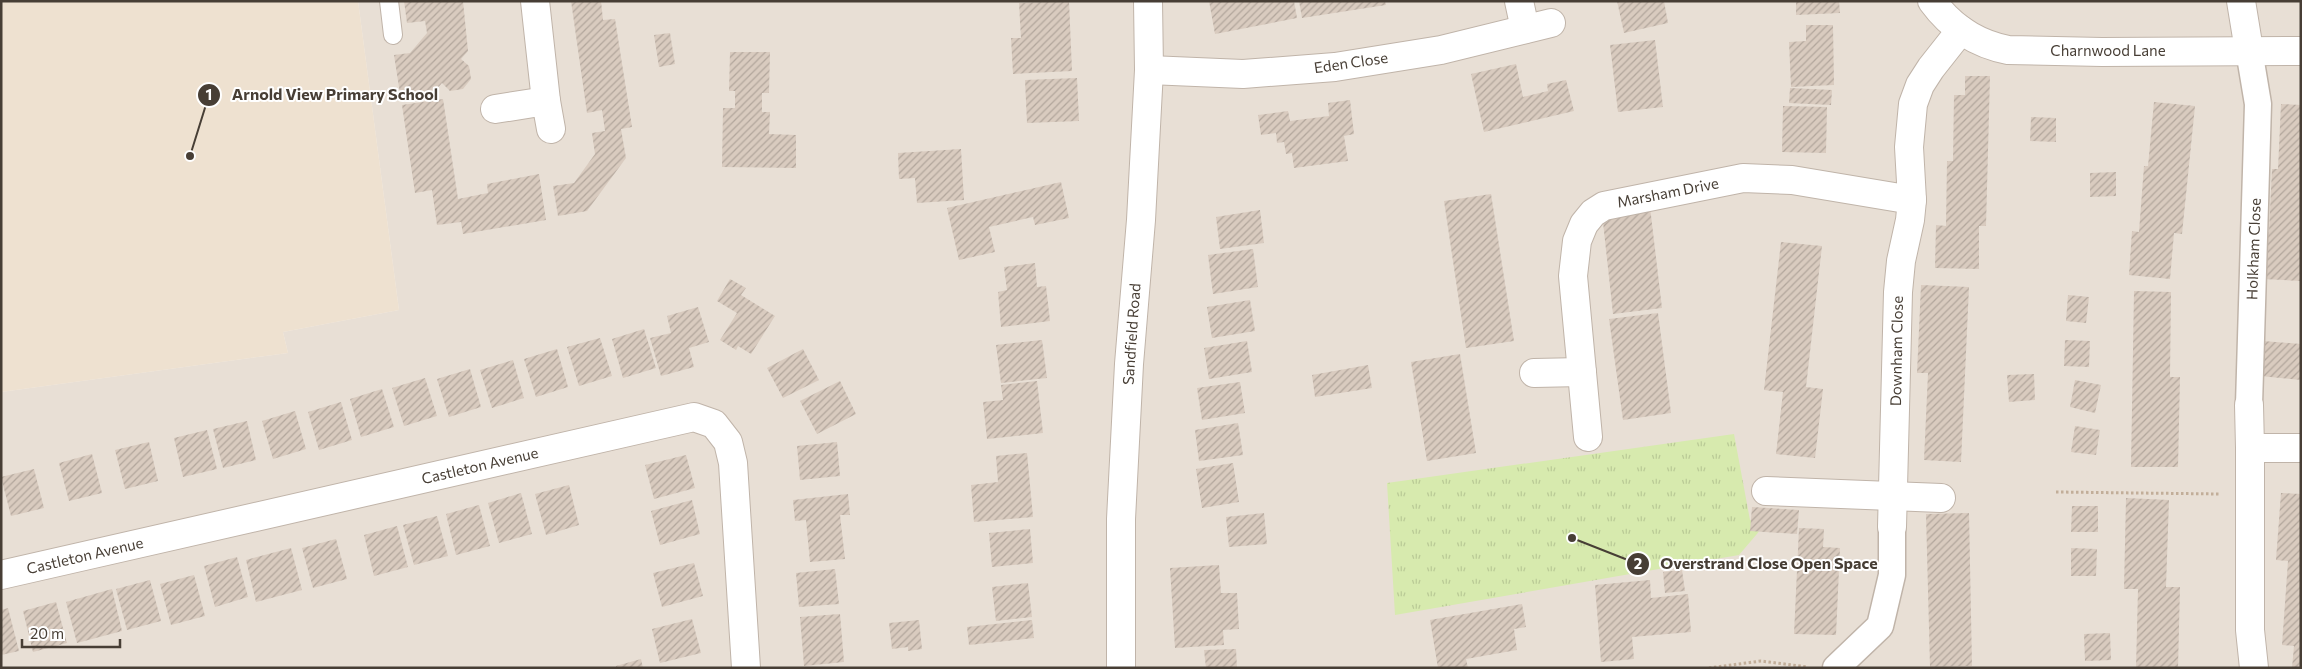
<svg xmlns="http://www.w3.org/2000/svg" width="2302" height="669" viewBox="0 0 2302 669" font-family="Commissioner,sans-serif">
<defs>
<pattern id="grass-tufts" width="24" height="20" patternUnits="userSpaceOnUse" patternTransform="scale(1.25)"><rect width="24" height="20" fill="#d7eaae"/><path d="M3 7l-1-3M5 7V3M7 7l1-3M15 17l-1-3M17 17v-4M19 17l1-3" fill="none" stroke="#baca96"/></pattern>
<pattern id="building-hatch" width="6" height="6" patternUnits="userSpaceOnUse" patternTransform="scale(1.25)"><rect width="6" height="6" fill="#d9cbbf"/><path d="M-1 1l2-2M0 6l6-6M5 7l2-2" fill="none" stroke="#b2a69c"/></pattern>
</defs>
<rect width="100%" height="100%" fill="#f4eee7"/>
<!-- residential -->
<path fill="#e8dfd5" d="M358 1H2301V668H1V392L288 353 283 332 399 310Z"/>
<!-- education -->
<path fill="#eee1d0" d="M1 1H358L399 310 283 332 288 353 1 392Z"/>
<!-- grass -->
<path fill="url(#grass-tufts)" d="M1734 434 1750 520 1768 521 1739 555 1395 615 1387 483Z"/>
<!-- building -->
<g fill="url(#building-hatch)">
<path d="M404 1H463L468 51 461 59 469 66 471 79 463 89 450 91 442 83 431 96 401 100 394 55 410 53 427 33 425 21 407 23Z"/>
<path d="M571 1H601L603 20 615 19 632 127 621 129 626 158 587 211 558 216 553 186 574 183 595 154 592 133 605 131 602 110 587 113Z"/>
<path d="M1069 1 1072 71 1013 74 1011 38H1021L1019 3Z"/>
<path d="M1209 1H1294L1297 18 1215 34Z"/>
<path d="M1299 1H1385L1386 5 1302 18Z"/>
<path d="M1617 1H1664L1668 23 1624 33Z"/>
<path d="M1796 1H1839L1840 13 1796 15Z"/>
<path d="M1806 25H1833L1834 85 1791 87 1789 42 1806 41Z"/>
<path d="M670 33 675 64 659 67 654 35Z"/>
<path d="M1655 40 1663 107 1618 112 1610 45Z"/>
<path d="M730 52H770L769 93H762V112H770L769 134 796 135V168L722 167 723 108H735V91H729Z"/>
<path d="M1516 64 1523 97 1548 91 1547 84 1566 80 1574 111 1484 132 1471 74Z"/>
<path d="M1965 76H1990L1986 226H1979V269L1935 268 1936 225 1946 226 1947 161H1953L1954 95H1965Z"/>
<path d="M1077 78 1079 121 1027 123 1025 80Z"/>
<path d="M1790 88 1832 90 1831 105 1789 103Z"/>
<path d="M443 99 458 199 488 193 487 184 539 174 546 220 463 234 461 222 437 225 432 190 415 193 402 105Z"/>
<path d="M1350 100 1354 134 1344 136 1348 161 1294 168 1292 153 1286 154 1284 142 1277 143 1276 133 1261 135 1258 115 1288 111 1290 121 1329 116 1328 103Z"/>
<path d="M2154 102 2195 106 2182 234 2174 233 2170 279 2129 275 2132 231 2139 232 2144 166H2148Z"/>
<path d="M2281 104 2301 105V281L2263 279 2265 232H2269L2272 169H2278Z"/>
<path d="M1783 106 1827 107 1826 153 1782 152Z"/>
<path d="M2031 117 2056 118V142L2030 141Z"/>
<path d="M961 149 964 200 917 203 915 178 899 179 898 153Z"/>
<path d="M2116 172V196L2090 197V173Z"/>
<path d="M1061 182 1069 218 1035 225 1033 217 989 227 995 252 959 260 947 208Z"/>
<path d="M1491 194 1514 341 1466 348 1444 201Z"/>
<path d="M1650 207 1662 308 1613 314 1602 213Z"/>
<path d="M1260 210 1264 243 1220 249 1216 217Z"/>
<path d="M1781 242 1822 246 1806 387 1823 389 1815 458 1776 454 1783 392 1764 390Z"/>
<path d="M1253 249 1258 287 1213 294 1208 255Z"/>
<path d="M1035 263 1037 287 1046 286 1050 321 1001 327 998 292 1007 290 1004 267Z"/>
<path d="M730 279 746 288 741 295 775 316 751 354 738 346 736 350 720 340 737 313 717 301Z"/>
<path d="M1921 285 1969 287 1961 462 1924 460 1928 373H1917Z"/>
<path d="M2134 291 2171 292 2170 377H2180L2178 467H2131Z"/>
<path d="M2068 295 2089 297 2086 323 2066 321Z"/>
<path d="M1250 300 1255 331 1212 338 1207 307Z"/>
<path d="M698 307 709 342 689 348 694 367 661 376 650 338 671 333 667 316Z"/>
<path d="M1658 313 1671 413 1623 420 1609 319Z"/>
<path d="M644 329 656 368 623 378 612 339Z"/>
<path d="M600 338 612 376 579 386 567 347Z"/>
<path d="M1042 340 1047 378 1001 383 996 345Z"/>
<path d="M2065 340 2090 341 2089 367 2064 366Z"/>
<path d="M1247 341 1252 372 1209 379 1204 348Z"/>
<path d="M2263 341 2301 344V380L2260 376Z"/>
<path d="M557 349 568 387 536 397 524 359Z"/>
<path d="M803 349 819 380 783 398 767 368Z"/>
<path d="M1460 354 1476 453 1427 461 1411 362Z"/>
<path d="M513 360 524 398 492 408 480 370Z"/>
<path d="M1368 365 1372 388 1315 397 1312 375Z"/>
<path d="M470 369 481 407 449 417 437 379Z"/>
<path d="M2034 374 2035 400 2009 402 2007 375Z"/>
<path d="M425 378 437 416 404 426 392 388Z"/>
<path d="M2075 380 2101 385 2095 413 2070 407Z"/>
<path d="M840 381 856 414 817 434 800 401Z"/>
<path d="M1037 381 1043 433 987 439 983 402 1003 400 1001 385Z"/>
<path d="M1240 382 1245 413 1202 420 1197 388Z"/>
<path d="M382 389 394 427 361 437 350 399Z"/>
<path d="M341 402 352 440 319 450 308 412Z"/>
<path d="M295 411 306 449 273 459 262 421Z"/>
<path d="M247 421 256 460 223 468 213 429Z"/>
<path d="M1238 423 1243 455 1199 461 1195 430Z"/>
<path d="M2075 426 2100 430 2096 455 2071 452Z"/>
<path d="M207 430 217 469 183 477 174 438Z"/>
<path d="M149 442 158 481 125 489 115 450Z"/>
<path d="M837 442 840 476 800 480 797 446Z"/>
<path d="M1027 453 1033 517 974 522 971 485 998 482 996 456Z"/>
<path d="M92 454 102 493 69 501 59 463Z"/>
<path d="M686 455 695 488 654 499 645 465Z"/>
<path d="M1233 463 1239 502 1202 508 1196 469Z"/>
<path d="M34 469 44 508 11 516 1 477Z"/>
<path d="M569 485 579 525 546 535 535 494Z"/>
<path d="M521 493 532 534 499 543 488 503Z"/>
<path d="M2281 493 2301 494V668H2292L2294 646 2282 645 2288 561 2276 560Z"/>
<path d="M848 494 850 515H840L845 559 810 562 806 520 795 521 793 500Z"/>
<path d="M2126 498 2169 500 2166 587H2180L2178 668H2136L2138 589H2124Z"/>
<path d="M692 500 700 534 660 545 651 511Z"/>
<path d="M479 505 490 546 456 555 446 514Z"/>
<path d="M2072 506H2098V532H2071Z"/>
<path d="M1752 507 1799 510 1797 534 1750 531Z"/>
<path d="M1264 513 1267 544 1229 547 1226 517Z"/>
<path d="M1969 513 1972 666 1930 667 1926 514Z"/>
<path d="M437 516 448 556 414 565 403 525Z"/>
<path d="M397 526 408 567 374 576 364 535Z"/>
<path d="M1799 528 1824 529 1823 547 1840 548 1836 635 1794 634Z"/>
<path d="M1030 529 1033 563 992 567 989 533Z"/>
<path d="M336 539 347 579 313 588 302 548Z"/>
<path d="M291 548 302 590 256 602 246 560Z"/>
<path d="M2071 548 2097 549 2096 576H2071Z"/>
<path d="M237 557 248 597 215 607 204 566Z"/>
<path d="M694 563 703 596 662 607 653 573Z"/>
<path d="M1219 565 1221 593H1237L1239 629 1223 630 1224 645 1175 648 1170 568Z"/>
<path d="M835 569 839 604 799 607 796 573Z"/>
<path d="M1682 570 1685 591 1665 593 1663 572Z"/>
<path d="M194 575 205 616 171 625 160 584Z"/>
<path d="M150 580 161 621 127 630 116 589Z"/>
<path d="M1650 580 1651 598 1688 594 1691 632 1632 637 1634 659 1601 662 1595 585Z"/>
<path d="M1028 583 1032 617 996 621 992 587Z"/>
<path d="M112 589 122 631 77 643 66 602Z"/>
<path d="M56 602 67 643 33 652 23 611Z"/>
<path d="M1522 604 1526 627 1514 629 1517 650 1466 659 1468 668H1438L1430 620Z"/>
<path d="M8 608 19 651 1 655V610Z"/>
<path d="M840 614 844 662 804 666 800 617Z"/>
<path d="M692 619 701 653 660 663 652 629Z"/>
<path d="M919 620 922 649 908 651V647L892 649 889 623Z"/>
<path d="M1032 620 1034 638 969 645 967 627Z"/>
<path d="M2110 633 2111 660 2085 661 2084 634Z"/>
<path d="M1236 649 1237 668H1206L1204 650Z"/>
<path d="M641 659 643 668H616V666Z"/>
</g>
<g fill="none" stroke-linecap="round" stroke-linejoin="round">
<defs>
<path id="service" d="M389 1 393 35"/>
<g id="pedestrian">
<path d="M2249 50 2258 104 2249 405"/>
<path d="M1836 668 1880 626 1892 575V527"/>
</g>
<g id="minor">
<path d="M535 1 546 101"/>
<path d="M1519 1 1525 29"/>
<path d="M1932 1C1951 27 1977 44 2008 50L2102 52 2301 51"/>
<path d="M2241 1 2249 50"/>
<path d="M1149 70 1243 74 1335 67 1441 50 1551 23"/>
<path d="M495 109 546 101 551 129"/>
<path d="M1534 373 1582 372"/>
<path d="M2249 405 2250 448"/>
<path d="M1588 437 1573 276 1577 241 1584 224 1593 213 1604 206 1743 178 1792 180 1912 200"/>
<path d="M1766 491 1941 498"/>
<path d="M1892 527 1898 292 1901 261 1910 220 1912 200 1909 147 1913 104 1920 85 1931 68 1961 30"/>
<path d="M1 575 694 417 714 424 728 442 733 463 746 668"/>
<path d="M2254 668 2250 630V448H2301"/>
</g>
<path id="tertiary" d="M1121 668V519L1129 364 1141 220 1149 70 1148 1"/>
</defs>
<!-- service casing -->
<use href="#service" stroke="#c0b4a9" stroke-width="20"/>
<!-- pedestrian casing -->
<use href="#pedestrian" stroke="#c0b4a9" stroke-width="29"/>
<!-- minor casing -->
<use href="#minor" stroke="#c0b4a9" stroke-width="30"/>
<!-- tertiary casing -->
<use href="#tertiary" stroke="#c0b4a9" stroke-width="30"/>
<!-- path -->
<g stroke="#c2ae99" stroke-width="3" stroke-dasharray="2.5 2.5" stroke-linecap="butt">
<path d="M2056 492 2220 494"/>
<path d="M1709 668 1761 661 1808 667"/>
</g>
<!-- service -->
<use href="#service" stroke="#fff" stroke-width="18"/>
<!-- pedestrian -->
<use href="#pedestrian" stroke="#fff" stroke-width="26"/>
<!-- minor -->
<use href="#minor" stroke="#fff" stroke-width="28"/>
<!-- tertiary -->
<use href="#tertiary" stroke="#fff" stroke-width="28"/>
</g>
<g text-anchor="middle" stroke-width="4" stroke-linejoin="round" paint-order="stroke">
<!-- street labels -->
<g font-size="15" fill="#473e35" stroke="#fff">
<text x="2108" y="56">Charnwood Lane</text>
<text transform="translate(1351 63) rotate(-8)" y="5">Eden Close</text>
<text transform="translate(1668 193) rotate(-11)" y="5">Marsham Drive</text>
<text transform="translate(2254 249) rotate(-88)" y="5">Holkham Close</text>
<text transform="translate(1132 334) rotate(-86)" y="5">Sandfield Road</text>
<text transform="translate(1897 351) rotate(-89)" y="5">Downham Close</text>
<text transform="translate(480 466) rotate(-13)" y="5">Castleton Avenue</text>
<text transform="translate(85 556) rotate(-13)" y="5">Castleton Avenue</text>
</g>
</g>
<!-- callouts -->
<path fill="none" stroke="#473e35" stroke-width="2" d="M190 156L209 95M1572 538L1638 564"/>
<g fill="#473e35" stroke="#fff" stroke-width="2">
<circle cx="190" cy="156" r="5"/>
<circle cx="1572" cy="538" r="5"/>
<circle cx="209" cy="95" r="12"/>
<circle cx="1638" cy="564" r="12"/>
</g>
<g font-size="15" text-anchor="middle" font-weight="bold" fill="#fff">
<text x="209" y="100">1</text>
<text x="1638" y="569">2</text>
</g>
<g font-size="16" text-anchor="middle" font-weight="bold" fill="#473e35" stroke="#fff" stroke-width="4" stroke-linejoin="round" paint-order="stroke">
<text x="335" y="100">Arnold View Primary School</text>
<text x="1769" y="569">Overstrand Close Open Space</text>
</g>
<!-- border -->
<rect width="2302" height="669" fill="none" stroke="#473e35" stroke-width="5"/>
<!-- scale -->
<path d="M22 639v8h98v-8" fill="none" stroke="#473e35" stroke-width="2.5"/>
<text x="30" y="639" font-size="15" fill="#473e35" stroke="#ffffff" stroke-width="4" paint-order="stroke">20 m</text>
</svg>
